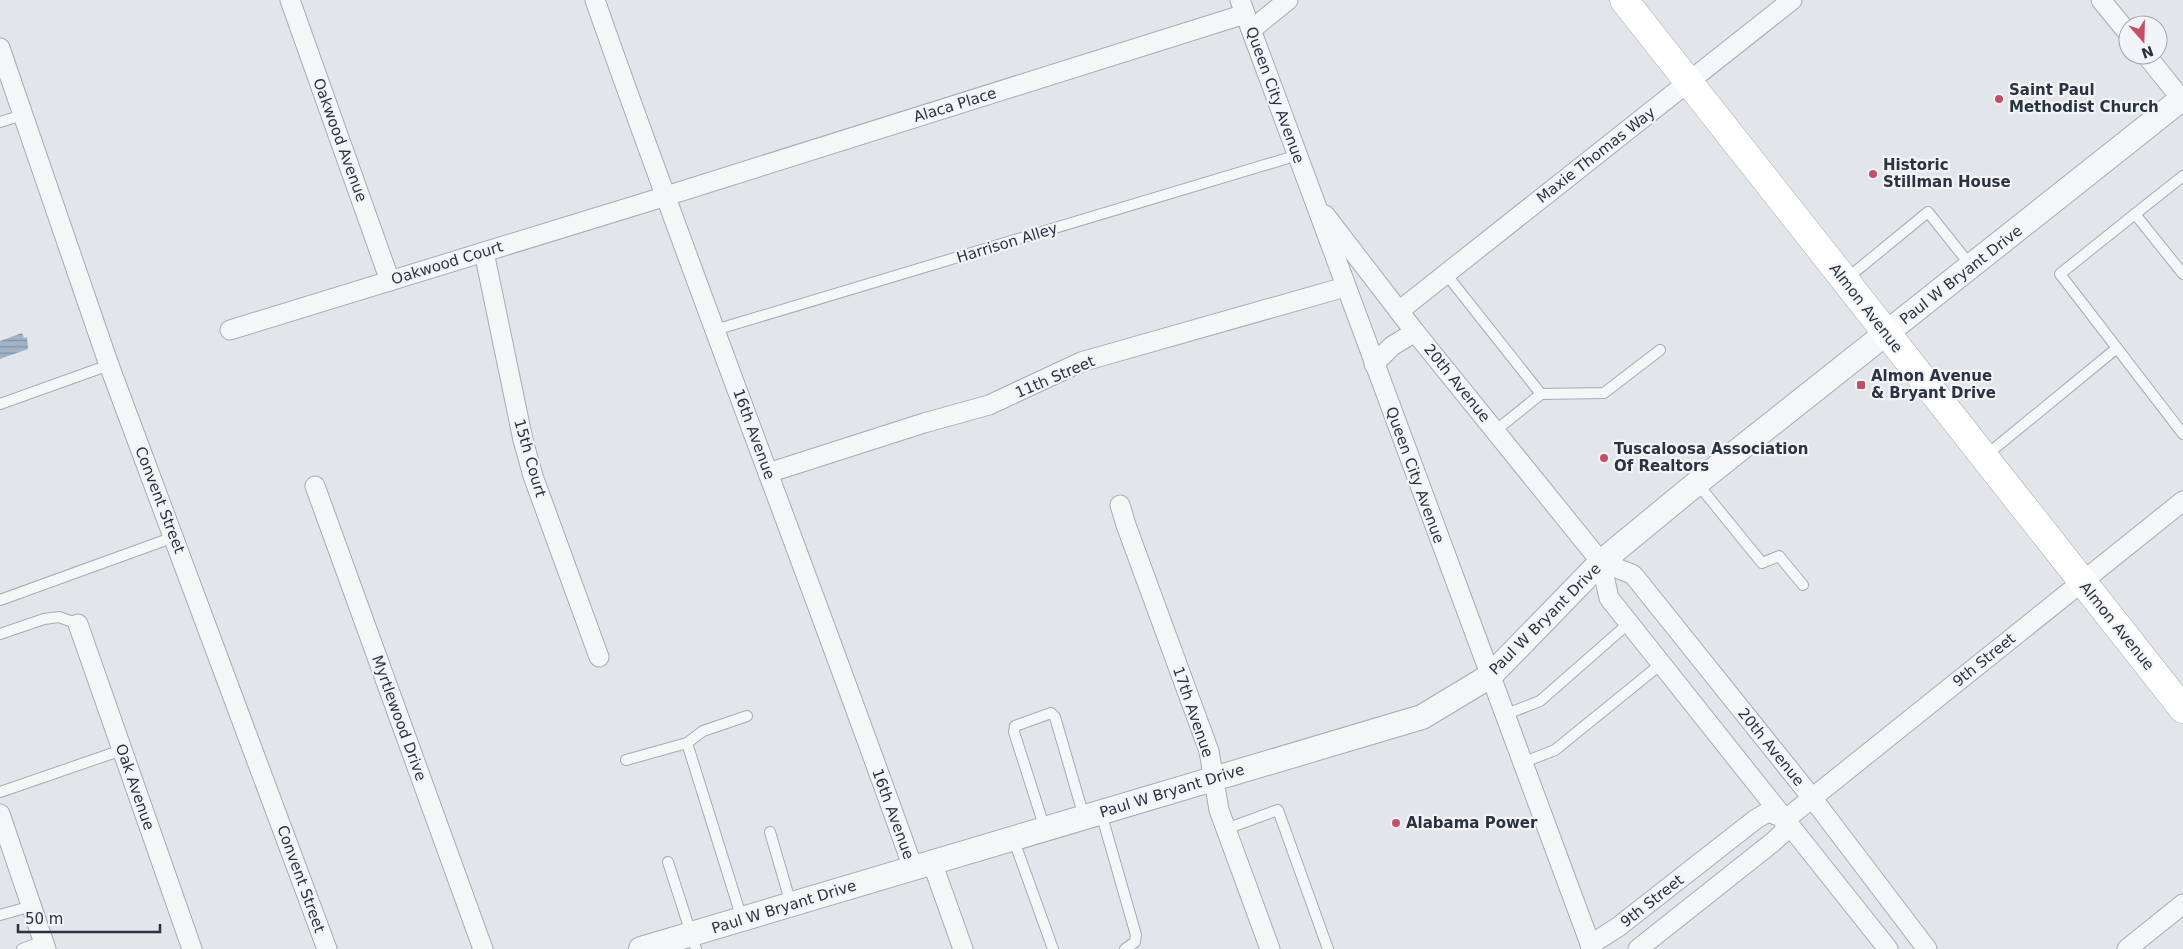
<svg xmlns="http://www.w3.org/2000/svg" width="2183" height="949" viewBox="0 0 2183 949" font-family="'DejaVu Sans',sans-serif">
<defs>
<pattern id="water-rules" width="6" height="5" patternUnits="userSpaceOnUse" patternTransform="scale(1.25)"><rect width="6" height="5" fill="#9fb4c7"/><path d="M0 2.5h6" fill="none" stroke="#8293a3"/></pattern>
</defs>
<rect width="100%" height="100%" fill="#e2e5ea"/>
<!-- water -->
<path fill="url(#water-rules)" d="M22 333 24 338 27 337 28 349 0 359V341Z"/>
<g fill="none" stroke-linecap="round" stroke-linejoin="round">
<defs>
<g id="service">
<path d="M0 122 23 115"/>
<path d="M2135 214 2183 176"/>
<path d="M1446 274 1541 394 1604 393 1660 350"/>
<path d="M2183 274 2135 214 2060 274 2183 434"/>
<path d="M1845 280 1928 212 1971 266"/>
<path d="M715 330 1298 155"/>
<path d="M0 404 109 365"/>
<path d="M1495 431 1541 394"/>
<path d="M1984 457 2117 348"/>
<path d="M1697 483 1762 563 1779 556 1803 585"/>
<path d="M0 600 174 537"/>
<path d="M0 634 44 619 59 617 78 624"/>
<path d="M1504 715 1540 701 1629 623"/>
<path d="M687 743 742 919"/>
<path d="M626 760 687 743 703 731 747 716"/>
<path d="M1522 763 1555 750 1661 664"/>
<path d="M0 792 122 750"/>
<path d="M1101 813 1136 935 1135 942 1125 949"/>
<path d="M1045 829 1014 732 1015 726 1051 713 1055 717 1084 817"/>
<path d="M1226 829 1278 810 1328 949"/>
<path d="M770 832 791 904"/>
<path d="M1013 838 1053 949"/>
<path d="M668 862 696 949"/>
<path d="M0 915 32 906"/>
<path d="M22 949 43 941"/>
</g>
<g id="minor">
<path d="M290 0 390 281"/>
<path d="M595 0C697 291 810 578 913 868"/>
<path d="M1240 0 1592 949"/>
<path d="M2101 0 2128 33"/>
<path d="M1251 30 1288 0"/>
<path d="M0 48 109 365 327 949"/>
<path d="M2146 55 2183 101"/>
<path d="M1325 215 1415 332 1601 562 1609 598 1888 949"/>
<path d="M484 252 523 440 533 476 599 657"/>
<path d="M1399 311 1792 0"/>
<path d="M230 330 647 202 1245 14"/>
<path d="M1374 364 1392 346 1415 332"/>
<path d="M768 473 924 423 989 405 1081 362 1345 287"/>
<path d="M315 486 483 949"/>
<path d="M1120 505 1126 525 1209 751 1219 810 1270 949"/>
<path d="M1601 562 1632 574 1635 577 1813 799 1927 949"/>
<path d="M78 624 192 949"/>
<path d="M0 814 46 949"/>
<path d="M932 862 963 949"/>
<path d="M1590 945 1618 927 1756 819 1768 812 1786 819"/>
<path d="M1638 949 1773 842 1784 832 1786 819 2183 501"/>
<path d="M2127 949 2183 904"/>
</g>
<path id="tertiary" d="M641 949 1422 717 1490 676 1601 562 1697 483 2183 98"/>
<path id="secondary" d="M1624 0 2183 709"/>
</defs>
<!-- service casing -->
<use href="#service" stroke="#a7acb4" stroke-width="12"/>
<!-- minor casing -->
<use href="#minor" stroke="#a7acb4" stroke-width="21"/>
<!-- tertiary casing -->
<use href="#tertiary" stroke="#a7acb4" stroke-width="26"/>
<!-- secondary casing -->
<use href="#secondary" stroke="#a7acb4" stroke-width="29"/>
<!-- service -->
<use href="#service" stroke="#f5f6f8" stroke-width="10"/>
<!-- minor -->
<use href="#minor" stroke="#f5f6f8" stroke-width="19"/>
<!-- tertiary -->
<use href="#tertiary" stroke="#f5f6f8" stroke-width="24"/>
<!-- secondary -->
<use href="#secondary" stroke="#fff" stroke-width="28"/>
</g>
<!-- markers -->
<g fill="#c74f65" stroke="#f2f4f7" stroke-width="2">
<circle cx="1999" cy="99" r="5"/>
<circle cx="1873" cy="174" r="5"/>
<rect x="1856" y="380" width="10" height="10" rx="2.5"/>
<circle cx="1604" cy="458" r="5"/>
<circle cx="1396" cy="823" r="5"/>
</g>
<g text-anchor="middle" stroke-width="4.5" stroke-linejoin="round" paint-order="stroke">
<!-- poi labels -->
<g font-size="15" font-weight="bold" fill="#2b3341" stroke="#f2f4f7" text-anchor="start">
<text x="2009" y="95">Saint Paul<tspan x="2009" dy="17">Methodist Church</tspan></text>
<text x="1883" y="170">Historic<tspan x="1883" dy="17">Stillman House</tspan></text>
<text x="1871" y="381">Almon Avenue<tspan x="1871" dy="17">&amp; Bryant Drive</tspan></text>
<text x="1614" y="454">Tuscaloosa Association<tspan x="1614" dy="17">Of Realtors</tspan></text>
<text x="1406" y="828">Alabama Power</text>
</g>
<!-- street labels -->
<g font-size="15" fill="#2b3341" stroke="#f2f4f7">
<text transform="translate(1275 95) rotate(70)" y="5">Queen City Avenue</text>
<text transform="translate(955 105) rotate(-17)" y="5">Alaca Place</text>
<text transform="translate(340 140) rotate(70)" y="5">Oakwood Avenue</text>
<text transform="translate(1596 155) rotate(-38)" y="5">Maxie Thomas Way</text>
<text transform="translate(1007 243) rotate(-17)" y="5">Harrison Alley</text>
<text transform="translate(447 263) rotate(-17)" y="5">Oakwood Court</text>
<text transform="translate(1961 275) rotate(-38)" y="5">Paul W Bryant Drive</text>
<text transform="translate(1866 308) rotate(52)" y="5">Almon Avenue</text>
<text transform="translate(1055 377) rotate(-23)" y="5">11th Street</text>
<text transform="translate(1457 383) rotate(51)" y="5">20th Avenue</text>
<text transform="translate(754 434) rotate(70)" y="5">16th Avenue</text>
<text transform="translate(530 458) rotate(74)" y="5">15th Court</text>
<text transform="translate(1415 475) rotate(70)" y="5">Queen City Avenue</text>
<text transform="translate(160 500) rotate(69)" y="5">Convent Street</text>
<text transform="translate(1545 619) rotate(-45)" y="5">Paul W Bryant Drive</text>
<text transform="translate(2117 626) rotate(51)" y="5">Almon Avenue</text>
<text transform="translate(1984 660) rotate(-39)" y="5">9th Street</text>
<text transform="translate(1193 712) rotate(71)" y="5">17th Avenue</text>
<text transform="translate(399 718) rotate(70)" y="5">Myrtlewood Drive</text>
<text transform="translate(1771 747) rotate(51)" y="5">20th Avenue</text>
<text transform="translate(135 787) rotate(71)" y="5">Oak Avenue</text>
<text transform="translate(1172 791) rotate(-17)" y="5">Paul W Bryant Drive</text>
<text transform="translate(893 814) rotate(70)" y="5">16th Avenue</text>
<text transform="translate(301 879) rotate(70)" y="5">Convent Street</text>
<text transform="translate(1652 901) rotate(-38)" y="5">9th Street</text>
<text transform="translate(784 907) rotate(-17)" y="5">Paul W Bryant Drive</text>
</g>
</g>
<!-- north arrow -->
<g transform="translate(2143 40) rotate(160)"><circle r="24" fill="#f2f4f7" stroke="#a2a7ae"/>
<path d="M0-4L9 19L0 12L-9 19Z" fill="#c74f65"/>
<text y="-8" font-size="14" font-weight="bold" text-anchor="middle" fill="#2b3341">N</text>
</g>
<!-- scale -->
<path d="M18 924v8h142v-8" fill="none" stroke="#2b3341" stroke-width="2.5"/>
<text x="25" y="924" font-size="15" fill="#2b3341" stroke="#f2f4f7" stroke-width="4" paint-order="stroke">50 m</text>
</svg>
